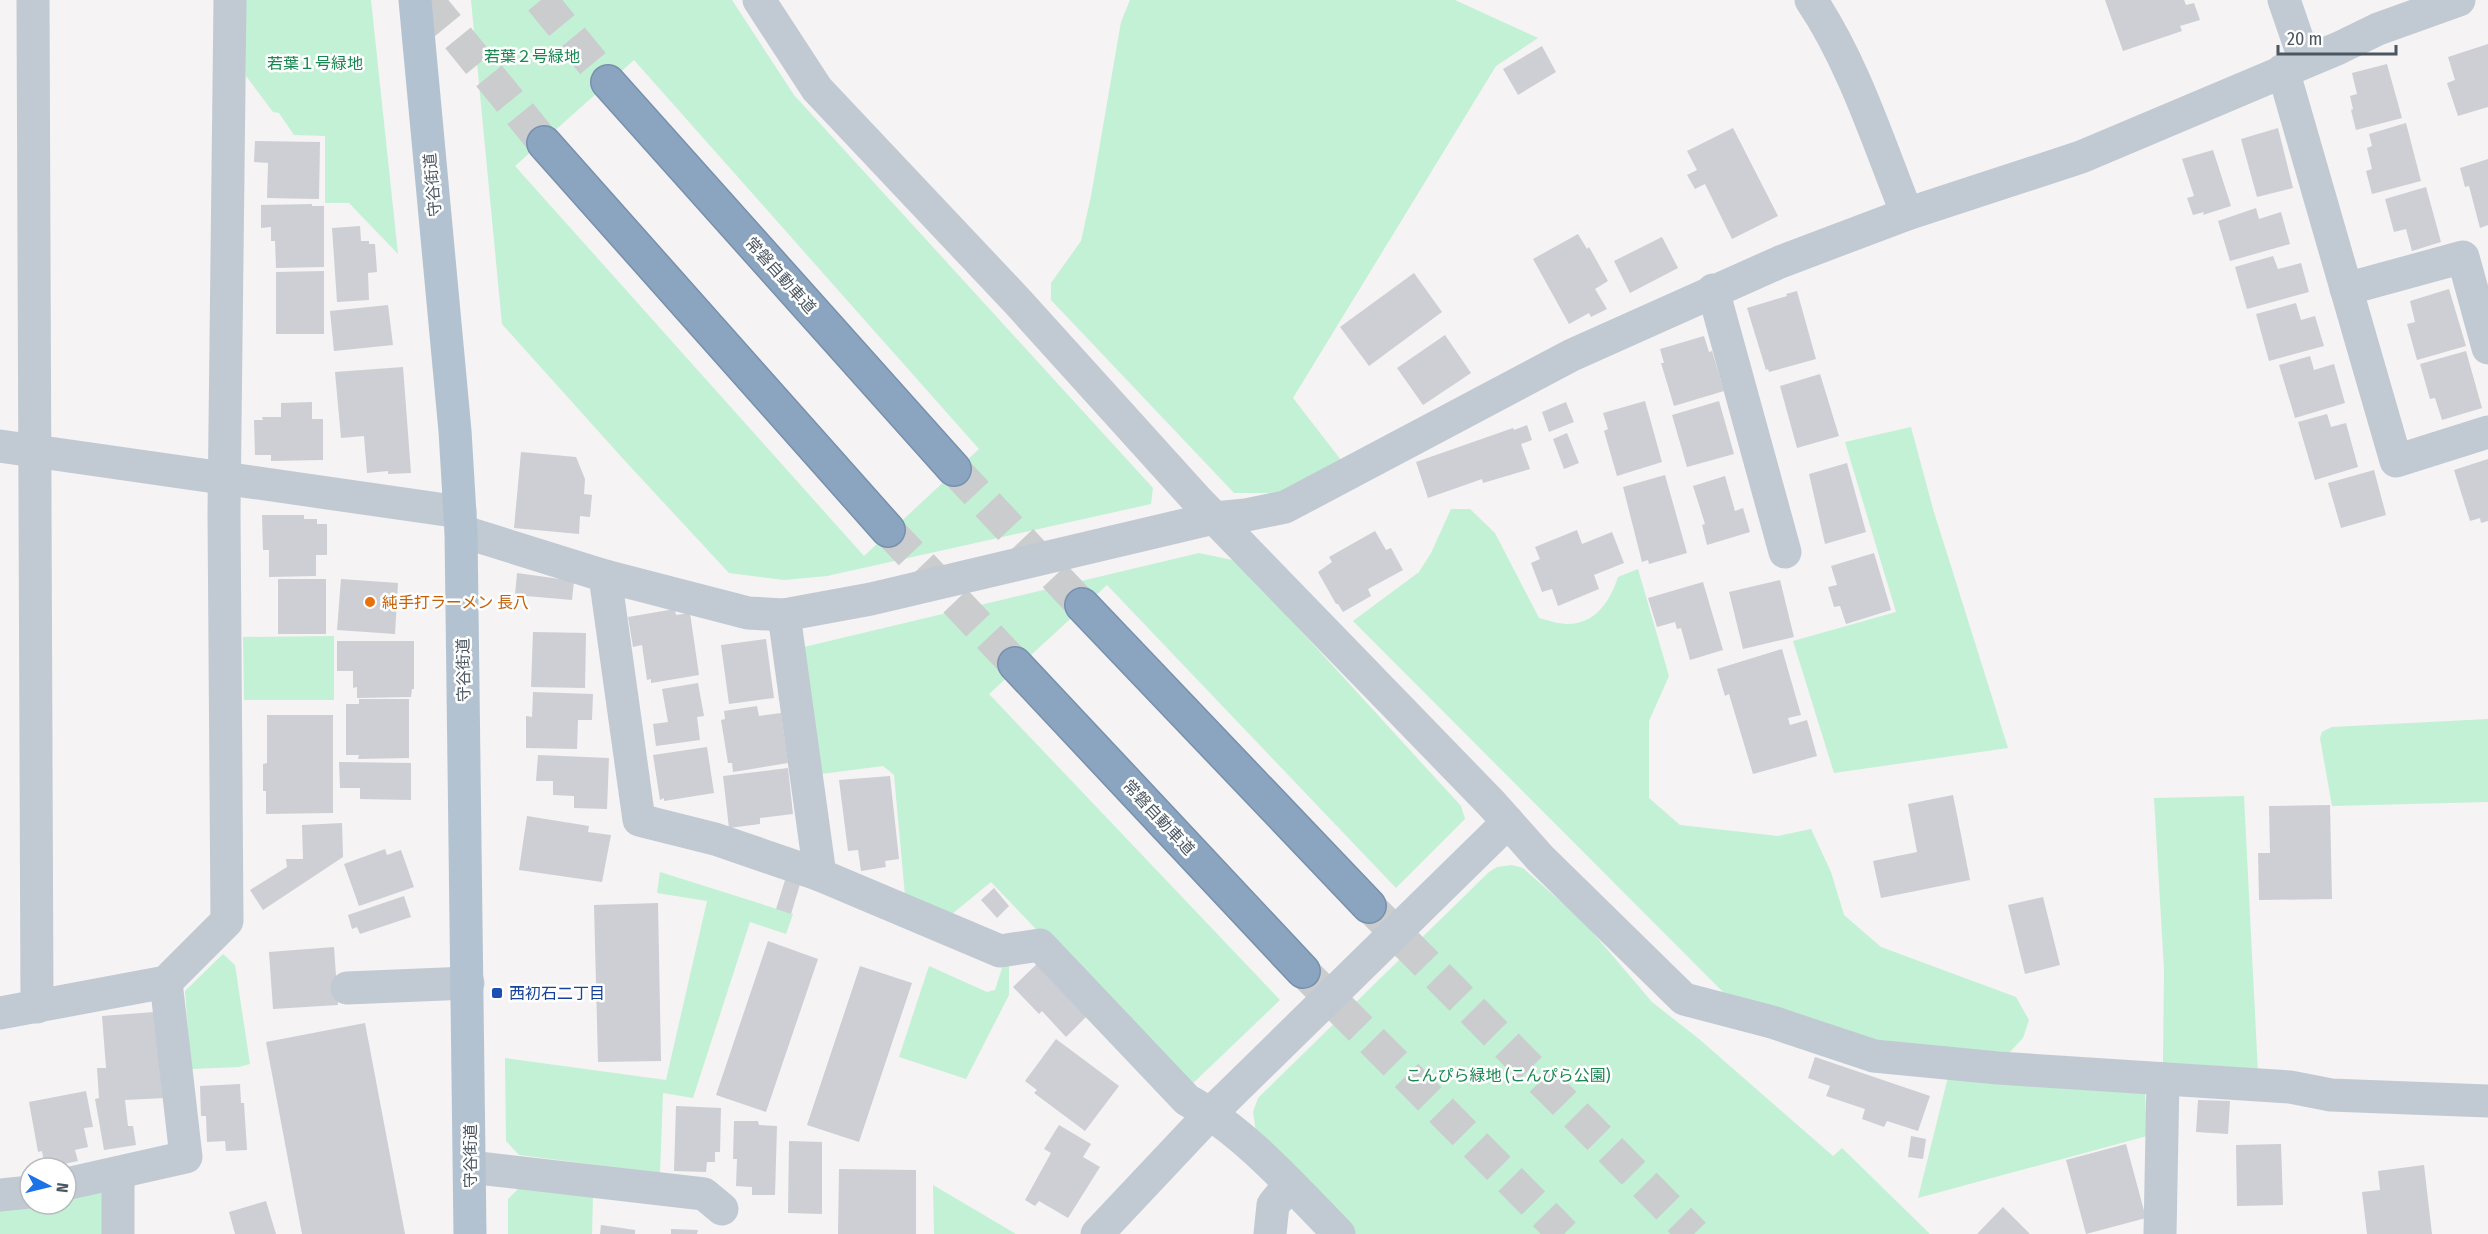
<svg xmlns="http://www.w3.org/2000/svg" width="2488" height="1234" viewBox="0 0 2488 1234" font-family="'Fira Sans Condensed','Noto Sans JP',sans-serif">
<rect width="100%" height="100%" fill="#f5f3f3"/>
<!-- green -->
<g fill="#c3f1d5" fill-rule="evenodd">
<path d="M246 0H371L398 254 349 203H325V136L294 135 279 113 273 112 246 76Z"/>
<path d="M471 0H732L794 95 1153 488 1151 504 827 576 784 580 729 573 626 462 502 324ZM634 60 979 449 864 556 515 166Z"/>
<path d="M1130 0H1455L1538 38 1496 66 1293 398 1341 460 1279 493H1234L1051 300V283L1081 241 1091 196 1121 22Z"/>
<path d="M1911 427 1933 509 2008 748 1834 773 1793 641 1896 612 1845 442Z"/>
<path d="M1451 509H1470L1495 533 1539 618C1547 620 1558 624 1567 624 1596 624 1610 601 1618 577L1638 569 1669 676 1649 721V798L1680 825 1778 836 1811 829 1831 872 1844 915 1881 947 2016 997 2029 1020 2023 1038 2007 1055 1879 1044 1730 999 1353 621 1419 572 1431 553Z"/>
<path d="M1199 553 1237 561 1461 806 1465 819 1396 888 1107 585 989 694 1280 1000 1188 1088 991 882 952 914 905 895 894 775 883 766 821 774 804 647Z"/>
<path d="M334 636V700H244L243 637Z"/>
<path d="M2488 719V802L2332 806 2320 738 2322 732 2332 727Z"/>
<path d="M2244 796 2258 1073 2167 1069 2163 1062 2164 970 2154 798Z"/>
<path d="M1512 865 1523 868 1583 921 1652 1002 1699 1039 1833 1156 1842 1148 1930 1234H1354L1256 1132 1253 1112 1258 1098 1489 872 1497 867Z"/>
<path d="M660 872 793 914 786 934 750 922 693 1098 663 1093 660 1173 519 1155 506 1141 505 1058 666 1080 707 901 657 893Z"/>
<path d="M223 954 235 965 250 1064 239 1067 191 1069 185 991Z"/>
<path d="M1009 964V995L966 1079 899 1057 929 966 987 992 995 990 1003 965Z"/>
<path d="M1948 1077 2145 1092 2147 1136 1918 1198Z"/>
<path d="M933 1185 1016 1234H934Z"/>
<path d="M107 1186V1234H0V1207L66 1204V1196Z"/>
<path d="M521 1186 593 1196 592 1234H508V1199Z"/>
</g>
<!-- building -->
<g fill="#cdcfd5">
<path d="M2105 0H2184L2186 5 2194 3 2200 20 2180 26 2182 31 2123 51Z"/>
<path d="M2488 44V107L2458 116 2447 83 2455 80 2448 57Z"/>
<path d="M1542 46 1556 72 1518 95 1503 69Z"/>
<path d="M2387 64 2402 118 2356 130 2351 110 2353 109 2350 96 2357 94 2352 73Z"/>
<path d="M2406 123 2421 181 2372 194 2366 171 2372 169 2367 148 2372 146 2369 134Z"/>
<path d="M1733 128 1778 216 1732 239 1705 184 1695 189 1687 175 1697 170 1687 151Z"/>
<path d="M2278 128 2293 188 2257 197 2241 139Z"/>
<path d="M255 141 320 142 319 199 267 198 268 163 254 162Z"/>
<path d="M2213 150 2231 206 2203 215 2204 212 2193 215 2187 198 2194 196 2182 159Z"/>
<path d="M2488 159V225L2480 228 2469 186 2465 187 2460 168Z"/>
<path d="M2426 187 2441 242 2412 251 2406 229 2394 232 2385 199Z"/>
<path d="M312 204V206H324V267L276 268 275 241H271V227L261 228V205Z"/>
<path d="M2256 208 2259 219 2281 212 2290 244 2230 261 2218 221Z"/>
<path d="M360 226 361 241H369V244H375L377 272 368 273 369 300 337 302 332 228Z"/>
<path d="M1578 234 1587 249 1589 247 1608 281 1595 289 1607 309 1591 317 1589 313 1569 324 1533 259Z"/>
<path d="M1662 237 1678 268 1630 293 1614 261Z"/>
<path d="M2273 256 2278 269 2301 263 2309 292 2247 309 2235 267Z"/>
<path d="M324 271V334H276V272Z"/>
<path d="M1414 273 1442 312 1369 366 1340 327Z"/>
<path d="M2449 289 2466 346 2417 360 2407 324 2415 322 2410 301Z"/>
<path d="M1797 291 1816 359 1769 372 1768 369 1766 370 1747 308 1787 296 1786 294Z"/>
<path d="M2296 303 2301 320 2315 316 2324 346 2269 361 2256 314Z"/>
<path d="M388 305 393 345 334 351 330 311Z"/>
<path d="M1445 335 1471 373 1423 405 1397 368Z"/>
<path d="M1704 336 1709 352 1712 351 1724 391 1674 406 1661 363H1664L1660 349Z"/>
<path d="M2466 351 2482 408 2442 420 2435 398 2430 399 2420 364Z"/>
<path d="M2310 356 2314 370 2334 364 2345 403 2295 418 2279 365Z"/>
<path d="M403 367 411 473 388 474V471L367 473 364 436 341 438 335 372Z"/>
<path d="M1820 374 1839 436 1797 448 1780 386Z"/>
<path d="M1645 401 1662 462 1617 476 1604 431 1608 429 1603 413Z"/>
<path d="M1719 401 1734 454 1687 467 1672 415Z"/>
<path d="M312 402V419H323V460L271 461V455H255L254 420H263L262 417H281V403Z"/>
<path d="M1566 402 1574 422 1549 432 1542 412Z"/>
<path d="M2327 414 2331 427 2346 423 2358 467 2315 480 2298 422Z"/>
<path d="M1527 425 1532 440 1521 444 1530 469 1483 483 1482 479 1428 498 1416 462 1513 428 1514 430Z"/>
<path d="M1567 433 1579 463 1564 469 1553 439Z"/>
<path d="M521 452 576 457 585 479 584 494 592 495 590 517 580 516 579 534 514 528Z"/>
<path d="M2488 459V521L2481 523 2480 518 2470 521 2454 470Z"/>
<path d="M1847 463 1866 532 1825 544 1809 474Z"/>
<path d="M2374 470 2386 515 2341 528 2328 483Z"/>
<path d="M1665 475 1687 553 1649 564 1648 560 1642 562 1623 487Z"/>
<path d="M1725 476 1735 511 1743 508 1750 532 1707 545 1702 525 1705 524 1693 486Z"/>
<path d="M262 515H304V519H317V524H327V555H316V576L269 577V550H263Z"/>
<path d="M1577 530 1582 544 1612 532 1624 563 1594 575 1599 589 1558 606 1552 589 1542 592 1531 563 1540 559 1535 547Z"/>
<path d="M1375 531 1386 550 1391 548 1403 570 1368 589 1371 596 1343 612 1338 604H1336L1318 572 1332 562 1329 557Z"/>
<path d="M1874 553 1891 610 1846 624 1840 606 1834 607 1828 587 1837 585 1831 566Z"/>
<path d="M517 573 574 581 572 600 515 595Z"/>
<rect x="278" y="579" width="48" height="55"/>
<path d="M341 579 398 583 395 634 337 630Z"/>
<path d="M1780 580 1794 637 1743 649 1729 592Z"/>
<path d="M1703 582 1723 650 1690 660 1681 628 1677 629 1675 622 1657 627 1648 598Z"/>
<path d="M675 609 676 615 690 613 699 675 651 683V679L647 680 642 645 633 647 628 617Z"/>
<path d="M533 632 586 633 585 688 531 687Z"/>
<path d="M766 639 774 698 729 704 721 645Z"/>
<path d="M337 641H414V689H412L411 697 357 698V687L353 688V671H337Z"/>
<path d="M1782 649 1801 715 1788 718 1790 725 1807 720 1817 756 1753 774 1729 694 1725 696 1717 669Z"/>
<path d="M698 683 704 716 697 717 700 740 656 746 653 724 668 722 662 689Z"/>
<path d="M533 692 593 694 592 720H578L577 749 526 748V716L532 717Z"/>
<path d="M359 699H409V758L358 759 359 755H346V704H359Z"/>
<path d="M757 706 759 716 781 713 788 763 733 772 732 763H728L721 720 725 719 724 711Z"/>
<path d="M267 715H333V813L266 814V791H263V764L267 763Z"/>
<path d="M707 747 714 793 664 801V798L660 800 653 755Z"/>
<path d="M538 755 609 758 607 809 574 808V796L553 795V781H536Z"/>
<path d="M339 762 411 763V800L360 799V788H340Z"/>
<path d="M788 768 793 814 760 818V824L729 828 723 776Z"/>
<path d="M890 776 899 859 885 861 886 867 861 871 858 850 848 851 839 780Z"/>
<path d="M1953 795 1970 880 1881 898 1873 861 1917 852 1908 804Z"/>
<path d="M2330 805 2332 899 2259 900 2258 853H2270L2269 806Z"/>
<path d="M527 816 589 826 588 832 611 835 602 882 519 870Z"/>
<path d="M342 823 343 857 263 910 250 890 287 867 286 859H303L302 825Z"/>
<path d="M385 849 387 855 401 850 414 887 359 906 344 864Z"/>
<path d="M786 877 801 881 791 914 776 909Z"/>
<path d="M994 888 1009 906 997 918 981 900Z"/>
<path d="M404 896 411 917 360 934 357 927 352 929 348 915Z"/>
<path d="M2043 897 2060 965 2025 974 2008 905Z"/>
<path d="M658 903 661 1061 598 1062 594 905Z"/>
<path d="M768 941 818 959 766 1112 716 1095Z"/>
<path d="M334 947 338 1005 273 1009 269 952Z"/>
<path d="M1039 962 1089 1014 1066 1037 1042 1011 1039 1014 1013 987Z"/>
<path d="M860 966 912 983 859 1142 807 1125Z"/>
<path d="M154 1012 165 1098 125 1100 128 1126H133L136 1145 104 1150 95 1099 99 1098 97 1068H106L102 1016Z"/>
<path d="M365 1023 405 1234H302L266 1042Z"/>
<path d="M1056 1039 1119 1086 1085 1131 1034 1093 1037 1090 1025 1081Z"/>
<path d="M1815 1057 1930 1096 1918 1131 1887 1121 1884 1127 1862 1119 1865 1109 1826 1096 1830 1086 1808 1078Z"/>
<path d="M240 1084 241 1103H244L247 1150 226 1151 225 1141 207 1142 206 1116H201L200 1086Z"/>
<path d="M86 1091 93 1127 84 1128 88 1147 75 1150 78 1161 45 1168 42 1151 38 1152 29 1102Z"/>
<path d="M2198 1100 2230 1101 2228 1134 2196 1132Z"/>
<path d="M676 1106 721 1108 720 1152H715V1162H707L706 1172 674 1171Z"/>
<path d="M734 1121H758L759 1125 777 1126 775 1195H752V1187L736 1186 737 1159H733Z"/>
<path d="M1059 1125 1091 1144 1083 1157 1100 1167 1068 1218 1039 1201 1035 1206 1025 1200 1051 1153 1044 1149Z"/>
<path d="M1911 1136 1926 1139 1923 1159 1908 1157Z"/>
<path d="M789 1141 822 1142V1214L788 1213Z"/>
<path d="M2126 1144 2146 1218 2086 1234 2066 1160Z"/>
<path d="M2281 1144 2283 1205 2237 1206 2236 1145Z"/>
<path d="M2424 1165 2432 1234H2367L2362 1192 2380 1190 2378 1171Z"/>
<path d="M839 1169 916 1170V1234H838Z"/>
<path d="M266 1201 276 1234H235L229 1212Z"/>
<path d="M2003 1207 2030 1234H1977Z"/>
<path d="M601 1225 635 1230V1234H600Z"/>
<path d="M671 1229 698 1230 697 1234H671Z"/>
</g>
<g fill="none" stroke-linecap="round" stroke-linejoin="round">
<!-- highway-tunnel -->
<g stroke="#caccce" stroke-width="33" stroke-dasharray="33 16" stroke-linecap="butt">
<path d="M427 0 544 143"/>
<path d="M541 0 608 82"/>
<path d="M954 469 1082 605"/>
<path d="M888 530 1015 664"/>
<path d="M1369 906 1694 1234"/>
<path d="M1303 971 1564 1234"/>
</g>
<defs>
<g id="highway">
<path d="M608 82 954 469"/>
<path d="M544 143 888 530"/>
<path d="M1082 605 1369 906"/>
<path d="M1015 664 1303 971"/>
</g>
</defs>
<!-- highway casing -->
<use href="#highway" stroke="#7690ad" stroke-width="36"/>
<!-- minor -->
<g stroke="#c1cad2" stroke-width="33">
<path d="M33 0 37 1007"/>
<path d="M759 0 817 89 1018 302 1198 501 1491 803 1540 858 1684 999 1772 1022 1874 1056 1998 1068 2290 1087 2331 1095 2488 1101"/>
<path d="M1811 0C1853 62 1879 144 1907 214"/>
<path d="M2284 0 2305 61"/>
<path d="M2283 70 2396 461 2488 432"/>
<path d="M2346 289 2463 257 2488 348"/>
<path d="M1713 290 1785 552"/>
<path d="M0 446 460 512"/>
<path d="M461 531 605 576 748 613 784 615 871 599 1214 518 1246 515 1285 507 1572 355 1780 262 1907 214 2081 157 2339 48 2378 29 2459 0"/>
<path d="M605 576 639 820 715 839 820 875 1000 951 1040 945 1187 1100C1243 1130 1294 1188 1339 1234"/>
<path d="M784 615 820 875"/>
<path d="M347 988 468 983"/>
<path d="M0 1013 166 982 227 921 224 512 230 0"/>
<path d="M470 1167 704 1194 722 1209"/>
<path d="M66 1184 186 1157 166 982"/>
<path d="M0 1195 30 1192"/>
<path d="M118 1234V1173"/>
<path d="M1097 1234 1211 1113 1508 822"/>
<path d="M1270 1234 1273 1205 1290 1184"/>
<path d="M2160 1234 2163 1079"/>
</g>
<!-- major -->
<path stroke="#b3c2d1" stroke-width="33" d="M415 0 455 431 461 531 470 1234"/>
<!-- highway -->
<use href="#highway" stroke="#8ba5c1" stroke-width="33"/>
</g>
<!-- markers -->
<circle fill="#e8710a" stroke="#fff" stroke-width="2" cx="370" cy="602" r="6"/>
<rect fill="#1a4fb4" stroke="#fff" stroke-width="2" x="491" y="987" width="12" height="12" rx="3"/>
<g text-anchor="middle" stroke-width="5" stroke-linejoin="round" paint-order="stroke">
<!-- park labels -->
<g font-size="16" fill="#17864f" stroke="#fff">
<text x="532" y="62">若葉２号緑地</text>
<text x="315" y="69">若葉１号緑地</text>
<text x="1508" y="1081">こんぴら緑地 (こんぴら公園)</text>
</g>
<!-- street labels -->
<g font-size="16" fill="#4a5661" stroke="#fff">
<text transform="translate(432 185) rotate(-95)" y="6">守谷街道</text>
<text transform="translate(781 275) rotate(48)" y="6">常磐自動車道</text>
<text transform="translate(463 670) rotate(-91)" y="6">守谷街道</text>
<text transform="translate(1159 817) rotate(47)" y="6">常磐自動車道</text>
<text transform="translate(470 1156) rotate(-90)" y="6">守谷街道</text>
</g>
<!-- food labels -->
<g font-size="16" fill="#c56008" stroke="#fff" text-anchor="start">
<text x="382" y="608">純手打ラーメン 長八</text>
</g>
<!-- transit labels -->
<g font-size="16" fill="#164399" stroke="#fff" text-anchor="start">
<text x="509" y="999">西初石二丁目</text>
</g>
</g>
<!-- north arrow -->
<g transform="translate(48 1186) rotate(97)"><circle r="28" fill="#ffffff" stroke="#b7bbc0" stroke-width="1.5"/>
<path d="M0-4.5L10 22L0 15L-10 22Z" fill="#1a73e8"/>
<text y="-9" font-size="16" font-weight="bold" text-anchor="middle" fill="#4a5661">N</text>
</g>
<!-- scale -->
<path d="M2278 45v9h118v-9" fill="none" stroke="#4a5661" stroke-width="3"/>
<text x="2287" y="45" font-size="18" fill="#4a5661" stroke="#ffffff" stroke-width="4.5" paint-order="stroke">20 m</text>
</svg>
